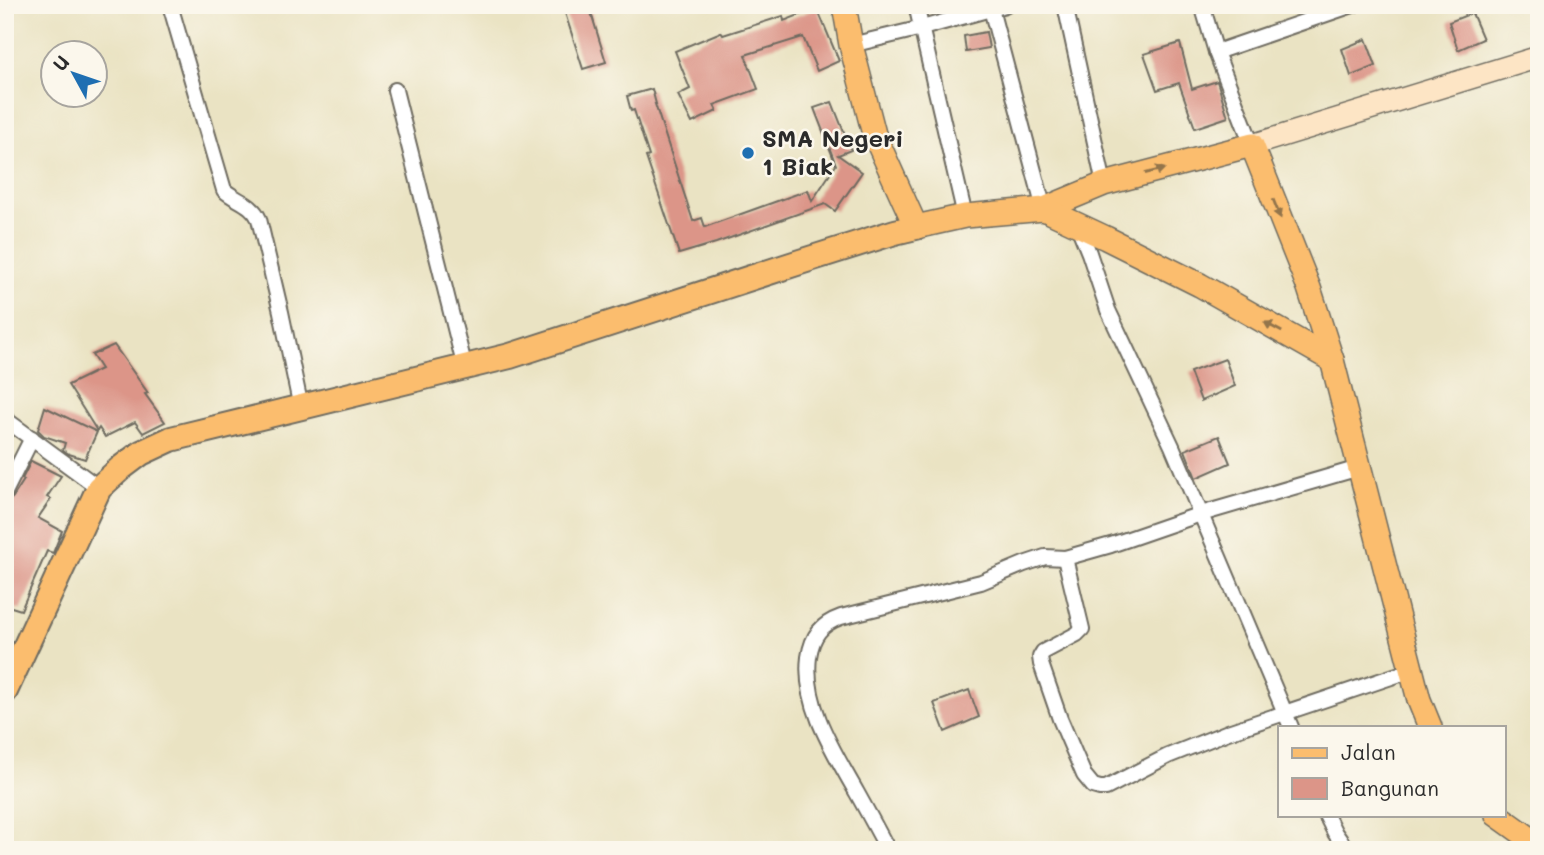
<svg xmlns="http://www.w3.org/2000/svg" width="1544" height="855" viewBox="0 0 1544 855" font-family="Mali,sans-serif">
<rect width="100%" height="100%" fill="#fbf7ec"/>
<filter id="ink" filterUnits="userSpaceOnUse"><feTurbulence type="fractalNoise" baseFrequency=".0143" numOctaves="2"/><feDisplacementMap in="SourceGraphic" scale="14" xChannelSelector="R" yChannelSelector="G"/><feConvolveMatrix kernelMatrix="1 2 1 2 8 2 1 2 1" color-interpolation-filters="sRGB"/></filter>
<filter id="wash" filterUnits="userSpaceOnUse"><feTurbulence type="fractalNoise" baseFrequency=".00686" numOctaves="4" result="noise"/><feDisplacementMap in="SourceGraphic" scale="28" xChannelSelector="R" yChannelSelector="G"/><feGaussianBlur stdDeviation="1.57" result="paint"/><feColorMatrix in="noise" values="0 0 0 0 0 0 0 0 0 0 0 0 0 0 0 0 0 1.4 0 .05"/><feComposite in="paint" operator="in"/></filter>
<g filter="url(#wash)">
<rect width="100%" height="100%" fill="#eae3c3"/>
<g id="blocks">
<!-- building -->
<g fill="#dc9588">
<path d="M589 6 606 62 583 69 565 13Z"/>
<path d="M817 8 839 61 817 71 803 37 745 55 758 89 714 105 717 111 692 123 678 95 690 89 675 51 721 32 723 35 783 16 784 21Z"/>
<path d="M1472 13 1483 39 1458 50 1449 22Z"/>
<path d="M986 32 989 48 966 52 964 36Z"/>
<path d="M1366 39 1376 66 1351 76 1342 49Z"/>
<path d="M1180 43 1192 89 1217 81 1228 117 1195 128 1179 83 1157 90 1144 54Z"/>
<path d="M652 89 656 104H655L693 221 702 218 705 227 808 190 812 201 836 165 814 108 832 102 851 150 838 155 862 172 835 211 825 204 716 243 679 254 646 157 649 156 634 110 631 111 627 96Z"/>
<path d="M114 345 148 393 145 394 165 422 143 433 135 422 105 437 99 428 97 431 68 385 101 369 92 355Z"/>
<path d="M1225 359 1235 386 1201 401 1190 372Z"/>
<path d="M45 407 97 432 85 459 69 454 63 450 65 443 44 436 38 430Z"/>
<path d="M1219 436 1230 463 1196 478 1185 450Z"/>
<path d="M31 461 61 476 47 497 51 499 38 518 62 531 53 553 47 551 21 610 5 605V581L10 569 5 567V505L13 497 24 480 22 479Z"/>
<path d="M969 690 979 717 945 732 934 703Z"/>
</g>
</g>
</g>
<g filter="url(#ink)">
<use href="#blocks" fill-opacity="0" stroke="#6e6b60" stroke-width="2"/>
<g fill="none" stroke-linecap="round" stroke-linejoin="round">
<defs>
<g id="minor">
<path d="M170 5 224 190C236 201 252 203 259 219L281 312 301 408"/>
<path d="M916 5 965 216"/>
<path d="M990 5 1044 209"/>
<path d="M1065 5 1104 184"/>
<path d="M1202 5 1216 52 1252 145"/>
<path d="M851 45 922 28 1005 5"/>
<path d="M1216 52 1353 5"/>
<path d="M395 90 465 368"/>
<path d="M1078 226 1089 253 1108 310 1172 446 1291 727"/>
<path d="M5 419 99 488"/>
<path d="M5 492 32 438"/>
<path d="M1065 558 1082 629 1077 634 1043 652 1040 657 1041 664 1060 719 1084 775 1093 786 1100 788H1106L1168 756 1228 732 1412 670"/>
<path d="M1326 815 1335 833 1347 850"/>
<path d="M888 850C878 831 867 811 857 793 834 752 803 705 809 657 812 636 821 624 841 617L981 582 1024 564 1045 557 1065 558 1111 545 1201 514 1359 468"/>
</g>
<path id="secondary" d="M1252 145 1539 57"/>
<g id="primary">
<path d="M844 5 851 45 874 134 916 227 965 216 1044 209 1104 184 1252 145 1309 288 1332 360 1419 700 1430 727"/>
<path d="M1044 209 1106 238 1200 285 1332 360"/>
<path d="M1497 815 1539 845"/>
</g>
<path id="trunk" d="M5 691 99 488 121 468 141 453 171 439 510 356 800 262 895 232 916 227"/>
</defs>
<!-- minor casing -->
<use href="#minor" stroke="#6e6b60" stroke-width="18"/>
<!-- secondary casing -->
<use href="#secondary" stroke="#6e6b60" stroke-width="24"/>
<!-- primary casing -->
<use href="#primary" stroke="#6e6b60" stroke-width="26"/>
<!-- trunk casing -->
<use href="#trunk" stroke="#6e6b60" stroke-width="28"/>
<!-- minor -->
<use href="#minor" stroke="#fff" stroke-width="14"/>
<!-- secondary -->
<use href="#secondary" stroke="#fde5c5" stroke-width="21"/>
<!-- primary -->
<use href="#primary" stroke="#fbbd6e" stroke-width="23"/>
<!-- trunk -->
<use href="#trunk" stroke="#fbbd6e" stroke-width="24"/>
</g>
<!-- one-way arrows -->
<defs><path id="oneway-solid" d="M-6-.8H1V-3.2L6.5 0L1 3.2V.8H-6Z" transform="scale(1.75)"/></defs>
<g fill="#93744c">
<use href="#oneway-solid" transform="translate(1155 171) rotate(-15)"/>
<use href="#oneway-solid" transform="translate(1277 209) rotate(68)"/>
<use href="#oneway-solid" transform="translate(1273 327) rotate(-151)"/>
</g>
</g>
<!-- markers -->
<circle fill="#1f6fb2" stroke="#fbf7ec" stroke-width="2.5" cx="748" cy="153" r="7"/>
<g text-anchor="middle" stroke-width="5" stroke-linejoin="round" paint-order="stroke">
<!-- poi labels -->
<g font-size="24" font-weight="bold" fill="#2b2b2b" stroke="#fbf7ec" text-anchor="start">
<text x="762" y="147">SMA Negeri<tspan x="762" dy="28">1 Biak</tspan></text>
</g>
</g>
<!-- margin -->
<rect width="1544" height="855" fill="none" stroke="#fbf7ec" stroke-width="28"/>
<!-- legend -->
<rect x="1278" y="726" width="228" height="91" fill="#fbf7ec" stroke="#a8a59f" stroke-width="2"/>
<rect x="1292" y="748" width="35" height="10" fill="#fbbd6e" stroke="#a8a59f" stroke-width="2"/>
<text x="1341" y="760" font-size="21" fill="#2b2b2b">Jalan</text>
<rect x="1292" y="778" width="35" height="21" fill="#dc9588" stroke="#a8a59f" stroke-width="2"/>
<text x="1341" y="796" font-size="21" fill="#2b2b2b">Bangunan</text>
<!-- north arrow -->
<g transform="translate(74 74) rotate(310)"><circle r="33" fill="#fbf7ec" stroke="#a8a59f" stroke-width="2"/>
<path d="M0-5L12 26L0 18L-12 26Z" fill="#1f6fb2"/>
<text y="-10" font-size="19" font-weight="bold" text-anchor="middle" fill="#2b2b2b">U</text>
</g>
</svg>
